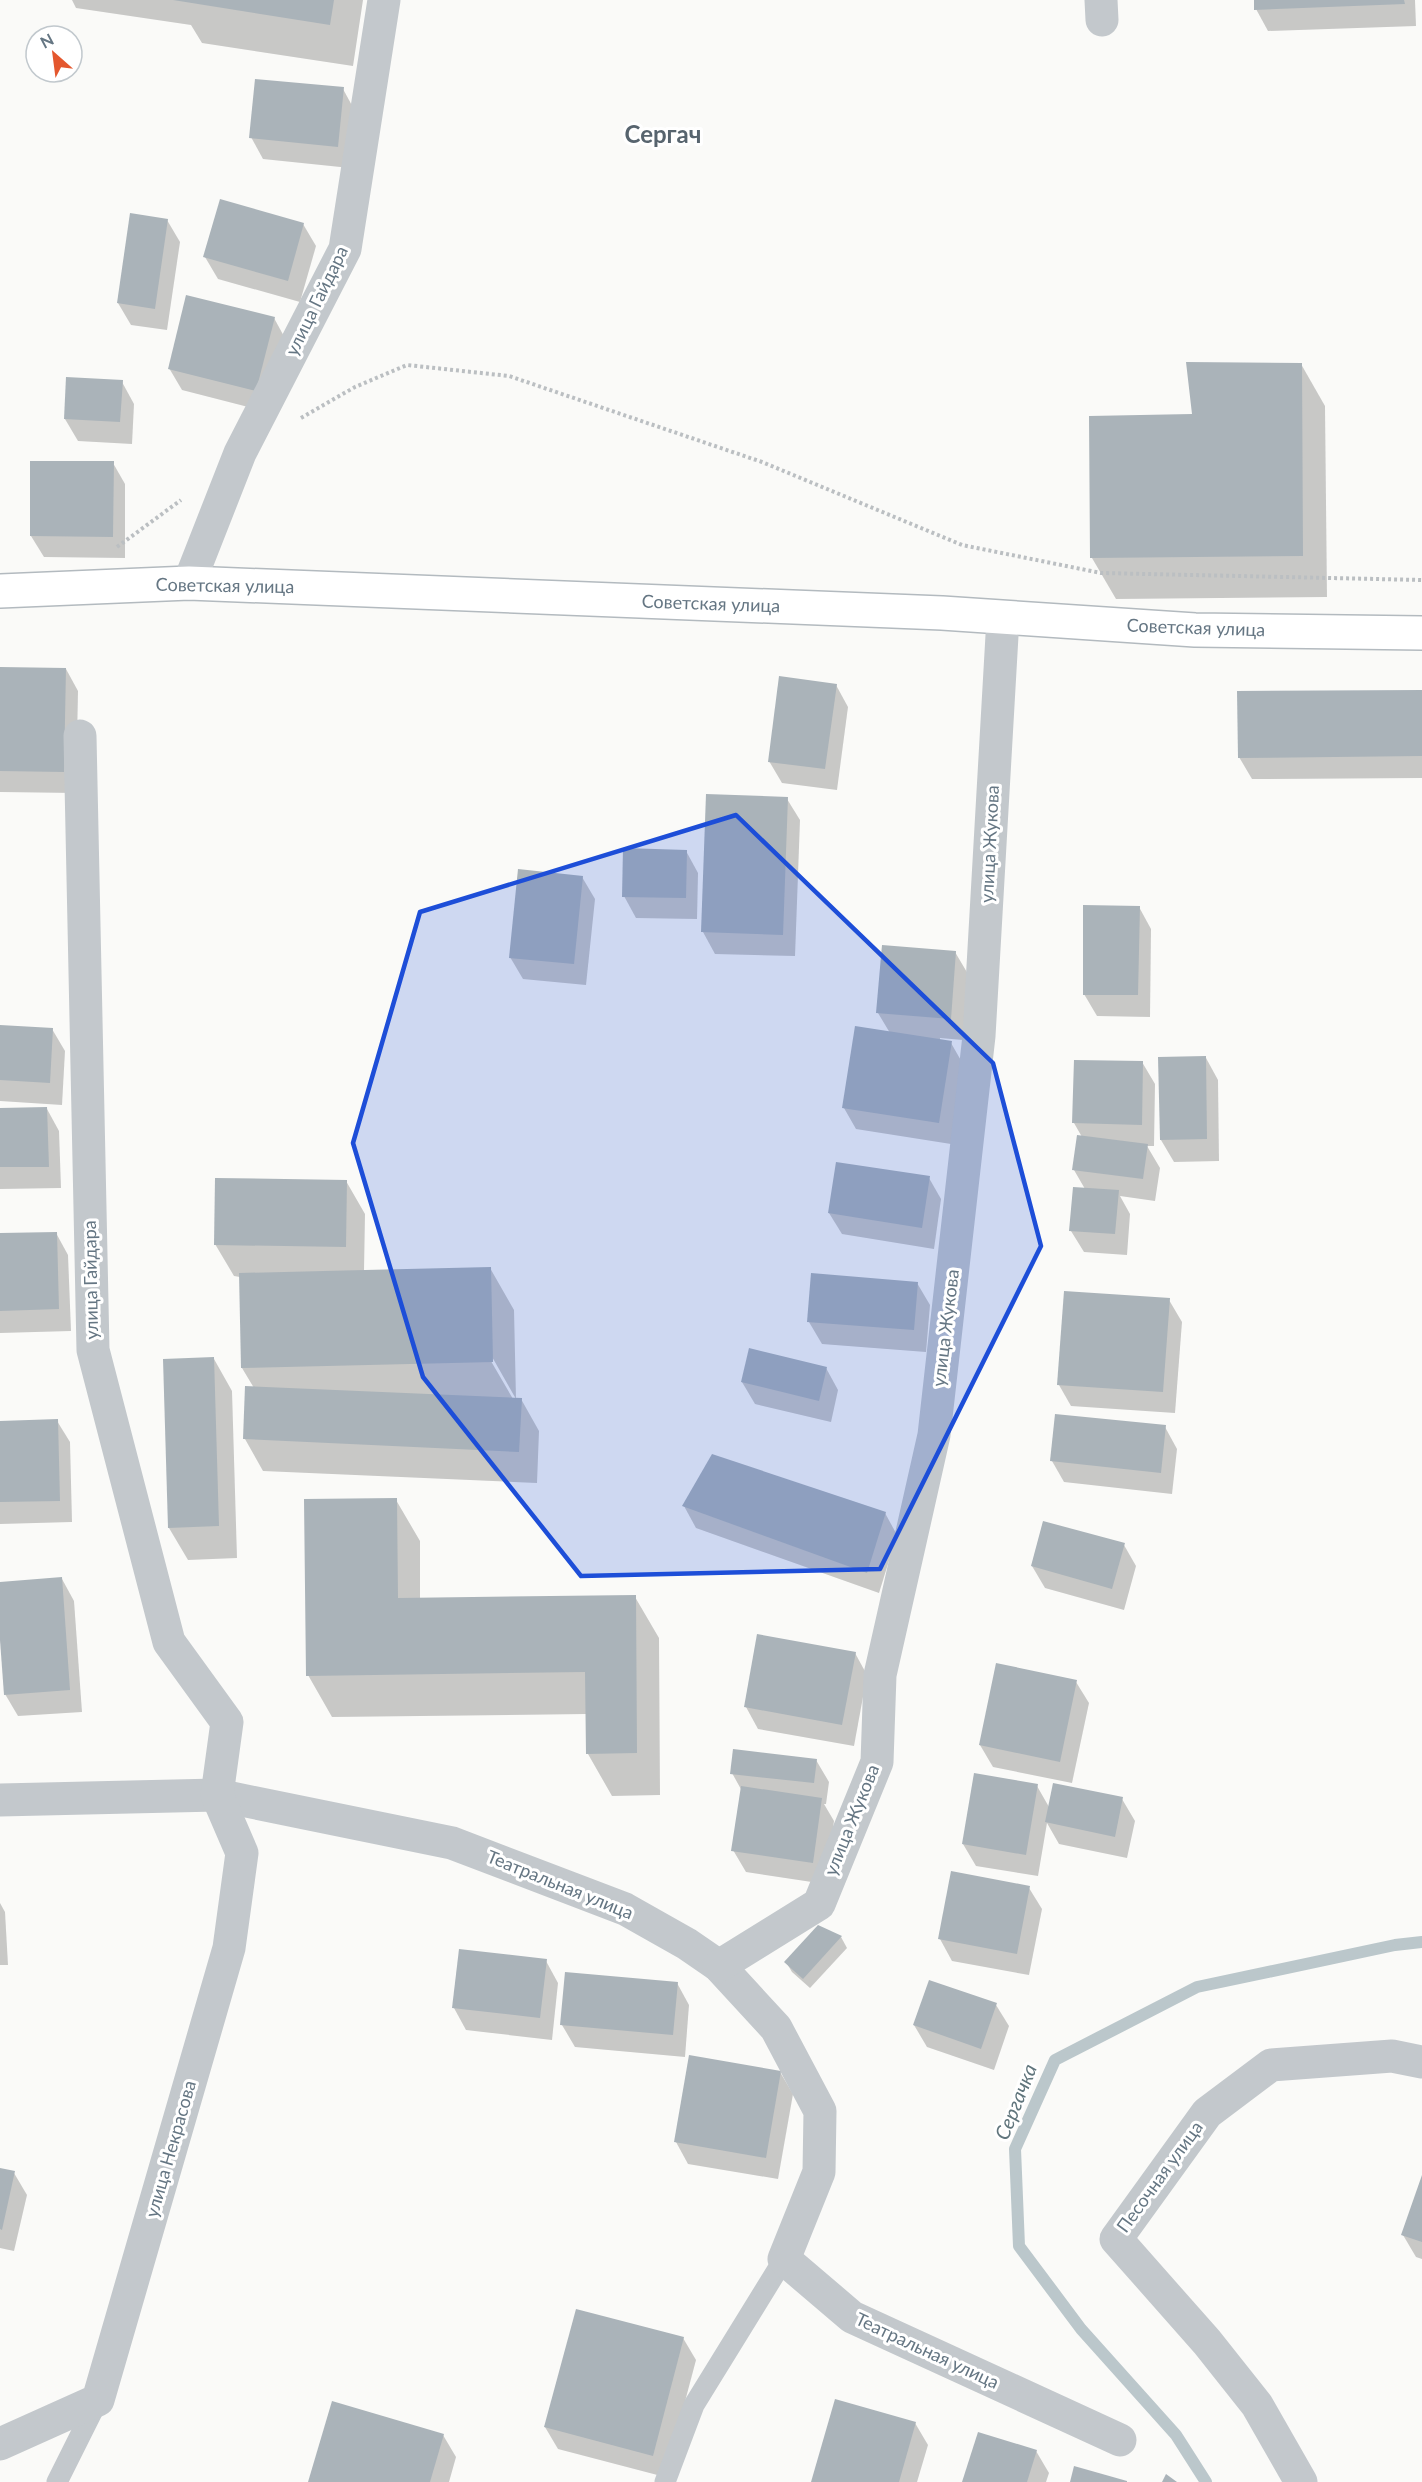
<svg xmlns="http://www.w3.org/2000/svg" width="1422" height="2482" viewBox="0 0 1422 2482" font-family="Lato,sans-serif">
<rect width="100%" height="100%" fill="#fafaf8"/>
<!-- shadow -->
<g fill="#0003" fill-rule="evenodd">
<path d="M72 0H363L353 66 202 43 191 25 76 8Z"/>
<path d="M1255 0H1415L1416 26 1268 31 1256 9Z"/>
<path d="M343 89 355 111 350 168 263 159 251 137Z"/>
<path d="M167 220 180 242 167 330 131 325 118 303Z"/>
<path d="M303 224 316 246 300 302 218 279 205 257Z"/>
<path d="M274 318 286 340 268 412 182 390 169 368Z"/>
<path d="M1301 364 1325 406 1327 597 1116 599 1092 558 1194 416Z"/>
<path d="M67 379 122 382 134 404 132 444 78 441 65 419Z"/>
<path d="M113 463 125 484V558L44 557 31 536Z"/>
<path d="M0 668 66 669 78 691 76 793 0 792Z"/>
<path d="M836 685 848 707 837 790 782 783 769 761Z"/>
<path d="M1422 691V778L1252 779 1239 757Z"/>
<path d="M787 799 800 820 795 956 715 954 703 932Z"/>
<path d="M686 851 698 873 697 919 636 918 624 896Z"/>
<path d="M582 877 595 899 586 985 523 979 510 957Z"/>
<path d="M1139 907 1151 929 1150 1017 1097 1016 1084 994Z"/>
<path d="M955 952 968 974 963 1040 940 1038V1041L951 1043 963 1064 951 1144 856 1129 844 1108 890 1033 878 1013Z"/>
<path d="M0 1026 52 1029 65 1051 62 1105 0 1101Z"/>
<path d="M1160 1058H1206L1218 1080 1219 1161 1174 1162 1161 1140Z"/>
<path d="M1142 1062 1155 1084 1154 1146H1147L1160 1168 1155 1201 1120 1196 1130 1214 1127 1255 1084 1252 1071 1231 1085 1189 1074 1170 1082 1137 1074 1123Z"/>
<path d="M47 1109 59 1131 61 1188 0 1189V1110Z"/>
<path d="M929 1178 941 1199 934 1249 842 1234 829 1213Z"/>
<path d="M346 1181 365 1214 364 1271 490 1268 514 1310 516 1399H521L539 1431 537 1483 263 1471 245 1439 254 1388 242 1368 240 1277 234 1276 215 1244ZM491 1355 516 1399H513L488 1356Z"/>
<path d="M56 1233 68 1255 71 1331 0 1333V1235Z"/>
<path d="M917 1283 930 1305 926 1352 822 1344 809 1322Z"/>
<path d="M1169 1300 1182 1322 1175 1413 1071 1406 1059 1385Z"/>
<path d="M214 1359 232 1391 237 1558 188 1560 169 1528Z"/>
<path d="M826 1368 838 1390 831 1422 755 1404 742 1382Z"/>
<path d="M57 1421 70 1442 72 1522 0 1524V1422Z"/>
<path d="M1165 1427 1177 1449 1172 1494 1064 1482 1052 1461Z"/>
<path d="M396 1500 420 1541V1599L635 1597 659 1638 660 1795 612 1796 588 1754 587 1714 332 1717 308 1675Z"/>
<path d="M684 1506 885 1513 897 1535 879 1593 696 1528Z"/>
<path d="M1124 1545 1136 1566 1124 1610 1045 1588 1032 1566Z"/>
<path d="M62 1579 74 1601 82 1712 18 1716 5 1694 0 1619V1583Z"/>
<path d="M855 1653 867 1675 854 1746 758 1729 746 1707Z"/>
<path d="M1076 1682 1089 1703 1072 1783 993 1767 980 1745Z"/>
<path d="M816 1760 829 1782 826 1804H824L834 1821 825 1884 746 1872 733 1850 742 1791 732 1773Z"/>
<path d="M1037 1786 1049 1807 1122 1799 1135 1821 1127 1858 1059 1844 1047 1823 1038 1876 976 1866 963 1844Z"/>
<path d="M1029 1888 1042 1909 1029 1975 952 1961 940 1939Z"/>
<path d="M0 1903 5 1912 8 1965H0Z"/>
<path d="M841 1937 847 1948 810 1988 792 1972 786 1962Z"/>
<path d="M546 1961 558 1983 552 2040 466 2030 454 2008Z"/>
<path d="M677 1983 689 2005 685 2057 575 2047 562 2025Z"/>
<path d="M996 2005 1009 2026 994 2070 927 2047 914 2025Z"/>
<path d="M780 2072 793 2094 778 2179 688 2164 676 2142Z"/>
<path d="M0 2170 14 2173 27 2195 14 2251 0 2248Z"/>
<path d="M1422 2179V2259L1416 2257 1403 2235Z"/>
<path d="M683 2338 696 2360 665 2477 558 2449 545 2427Z"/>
<path d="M915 2423 928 2445 917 2482H813Z"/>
<path d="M443 2435 456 2457 449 2482H309Z"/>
<path d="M1036 2451 1049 2473 1046 2482H964Z"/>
</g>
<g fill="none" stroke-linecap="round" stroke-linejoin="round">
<!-- stream -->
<path stroke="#bbc7cb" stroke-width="12" d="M1206 2482 1176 2435 1081 2329 1019 2246 1015 2149 1055 2060 1197 1987 1395 1945 1422 1942"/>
</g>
<!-- building -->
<g fill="#aab3b9">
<path d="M173 0H334L330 25Z"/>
<path d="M1254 0H1404L1405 4 1254 10Z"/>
<path d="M255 79 344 87 338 147 249 138Z"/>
<path d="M220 199 304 223 288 281 203 257Z"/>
<path d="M130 213 168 219 155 309 117 303Z"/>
<path d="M186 295 275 317 256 391 168 369Z"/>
<path d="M1186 362 1302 363 1303 556 1090 558 1089 416 1192 414Z"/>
<path d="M66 377 123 380 120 422 64 419Z"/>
<path d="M30 461H114L113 537 30 536Z"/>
<path d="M0 667 66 668 64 772 0 771Z"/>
<path d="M779 676 837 684 825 769 768 762Z"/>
<path d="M1422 690V756L1238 758 1237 691Z"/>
<path d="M706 794 788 797 783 935 701 932Z"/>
<path d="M623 848 687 850 686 898 622 897Z"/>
<path d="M518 869 583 876 574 964 509 958Z"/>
<path d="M1083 905 1140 906 1138 995H1083Z"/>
<path d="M882 945 956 951 951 1019 876 1013Z"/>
<path d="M0 1025 53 1028 50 1083 0 1080Z"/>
<path d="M855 1026 952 1041 939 1123 842 1108Z"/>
<path d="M1206 1056 1207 1139 1160 1140 1158 1057Z"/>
<path d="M1074 1060 1143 1061 1142 1125 1072 1123Z"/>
<path d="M47 1107 49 1167H0V1108Z"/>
<path d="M1077 1135 1148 1144 1143 1179 1072 1170Z"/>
<path d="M836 1162 930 1176 922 1228 828 1213Z"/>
<path d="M215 1178 347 1180 346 1247 214 1245Z"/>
<path d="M1073 1187 1119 1190 1115 1234 1069 1231Z"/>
<path d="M57 1232 59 1309 0 1311V1233Z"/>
<path d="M491 1267 493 1362 241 1368 239 1273Z"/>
<path d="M811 1273 918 1282 914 1330 807 1322Z"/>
<path d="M1064 1291 1170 1298 1163 1392 1057 1385Z"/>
<path d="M749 1348 827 1367 819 1401 741 1382Z"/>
<path d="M214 1357 219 1526 168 1528 163 1359Z"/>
<path d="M245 1386 522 1398 519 1452 243 1439Z"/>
<path d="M1055 1414 1166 1425 1161 1473 1050 1461Z"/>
<path d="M58 1419 60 1501 0 1502V1421Z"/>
<path d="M712 1454 886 1512 867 1573 682 1506Z"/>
<path d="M397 1498 398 1598 636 1595 637 1753 586 1754 585 1672 306 1676 304 1499Z"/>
<path d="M1043 1521 1125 1543 1112 1589 1031 1566Z"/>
<path d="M62 1577 70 1690 4 1695 0 1640V1582Z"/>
<path d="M757 1634 856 1652 842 1725 744 1707Z"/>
<path d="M996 1663 1077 1680 1060 1762 979 1745Z"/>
<path d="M733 1749 817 1759 814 1783 730 1774Z"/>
<path d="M974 1773 1038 1784 1026 1855 962 1844Z"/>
<path d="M1053 1783 1123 1797 1115 1837 1045 1822Z"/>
<path d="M741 1786 822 1798 813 1863 731 1851Z"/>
<path d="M951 1871 1030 1886 1017 1954 938 1939Z"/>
<path d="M818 1925 842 1936 803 1979 784 1962Z"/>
<path d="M459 1949 547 1959 540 2018 452 2008Z"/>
<path d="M565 1972 678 1982 673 2035 560 2025Z"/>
<path d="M929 1980 997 2003 981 2049 913 2025Z"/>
<path d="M689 2055 781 2071 766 2158 674 2142Z"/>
<path d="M0 2168 15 2171 2 2230 0 2229Z"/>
<path d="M1422 2175V2242L1401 2235Z"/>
<path d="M576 2309 684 2337 653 2456 544 2427Z"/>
<path d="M835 2399 916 2422 899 2482H811Z"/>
<path d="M332 2401 444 2434 430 2482H308Z"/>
<path d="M978 2432 1037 2450 1027 2482H962Z"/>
<path d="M1074 2466 1127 2481V2482H1070Z"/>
<path d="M1166 2474 1177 2482H1162Z"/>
</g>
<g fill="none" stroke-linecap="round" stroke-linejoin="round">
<defs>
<path id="secondary" d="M0 591 189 583 942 613 1195 630 1422 633"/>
</defs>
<!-- secondary casing -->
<use href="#secondary" stroke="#b3babf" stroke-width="36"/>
<!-- path -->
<g stroke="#bbbfc2" stroke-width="4" stroke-dasharray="3 3" stroke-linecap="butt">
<path d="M301 418 355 387 407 365 509 376 762 462 962 545 1101 573 1422 580"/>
<path d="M117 547 181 500"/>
</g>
<!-- service -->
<g stroke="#c3c8cc" stroke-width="21">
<path d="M57 2482 98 2400"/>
<path d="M665 2482 694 2405 784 2259"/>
</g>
<!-- minor -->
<g stroke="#c3c8cc" stroke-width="33">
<path d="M1101 0 1102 20"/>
<path d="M189 583 240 453 345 249 384 0"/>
<path d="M0 1800 217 1795 452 1843 625 1909 687 1944 719 1966 776 2028 820 2111 819 2172 784 2259 852 2317 1120 2440"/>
<path d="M719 1966 819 1904 877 1762 880 1675 934 1435 979 1036 1003 618"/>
<path d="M0 2444 98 2400 229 1948 242 1853 217 1795 227 1722 169 1642 93 1350 80 736"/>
<path d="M1301 2482 1257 2405 1207 2342 1116 2239 1207 2113 1271 2065 1392 2056 1422 2062"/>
</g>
<!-- secondary -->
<use href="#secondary" stroke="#fff" stroke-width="33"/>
</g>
<!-- marked area -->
<path fill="#1d4ed8" fill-opacity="0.2" stroke="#1d4ed8" stroke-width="4.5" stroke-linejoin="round" d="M736 815 993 1063 1041 1246 880 1569 581 1576 423 1377 353 1143 420 912Z"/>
<g text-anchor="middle" stroke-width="6" stroke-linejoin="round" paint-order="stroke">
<!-- street labels -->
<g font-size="18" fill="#657683" stroke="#fff">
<text transform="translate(317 301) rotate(-64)" y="6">улица Гайдара</text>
<text transform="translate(225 586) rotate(1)" y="6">Советская улица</text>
<text transform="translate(711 604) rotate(2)" y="6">Советская улица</text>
<text transform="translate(1196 628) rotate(2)" y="6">Советская улица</text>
<text transform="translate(990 844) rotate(-87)" y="6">улица Жукова</text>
<text transform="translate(91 1280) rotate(-91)" y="6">улица Гайдара</text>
<text transform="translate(946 1328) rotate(-83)" y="6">улица Жукова</text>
<text transform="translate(852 1820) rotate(-68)" y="6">улица Жукова</text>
<text transform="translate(560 1885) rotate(22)" y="6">Театральная улица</text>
<text transform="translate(171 2149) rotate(-74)" y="6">улица Некрасова</text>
<text transform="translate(1160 2177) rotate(-54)" y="6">Песочная улица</text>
<text transform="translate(927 2351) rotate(25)" y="6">Театральная улица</text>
</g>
<!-- water labels -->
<g font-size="20" font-style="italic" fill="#60757c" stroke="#fff">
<text transform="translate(1016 2102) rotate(-68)" y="7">Сергачка</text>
</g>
<!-- district labels -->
<g font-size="24" font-weight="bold" fill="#57646e" stroke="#fff">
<text x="663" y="143">Сергач</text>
</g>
</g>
<!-- north arrow -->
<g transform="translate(54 54) rotate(332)"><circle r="28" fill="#ffffff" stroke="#c1c8cd" stroke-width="1.5"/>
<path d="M0-4.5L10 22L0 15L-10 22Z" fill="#e4572e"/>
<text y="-9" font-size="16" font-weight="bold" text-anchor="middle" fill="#657683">N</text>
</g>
</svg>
